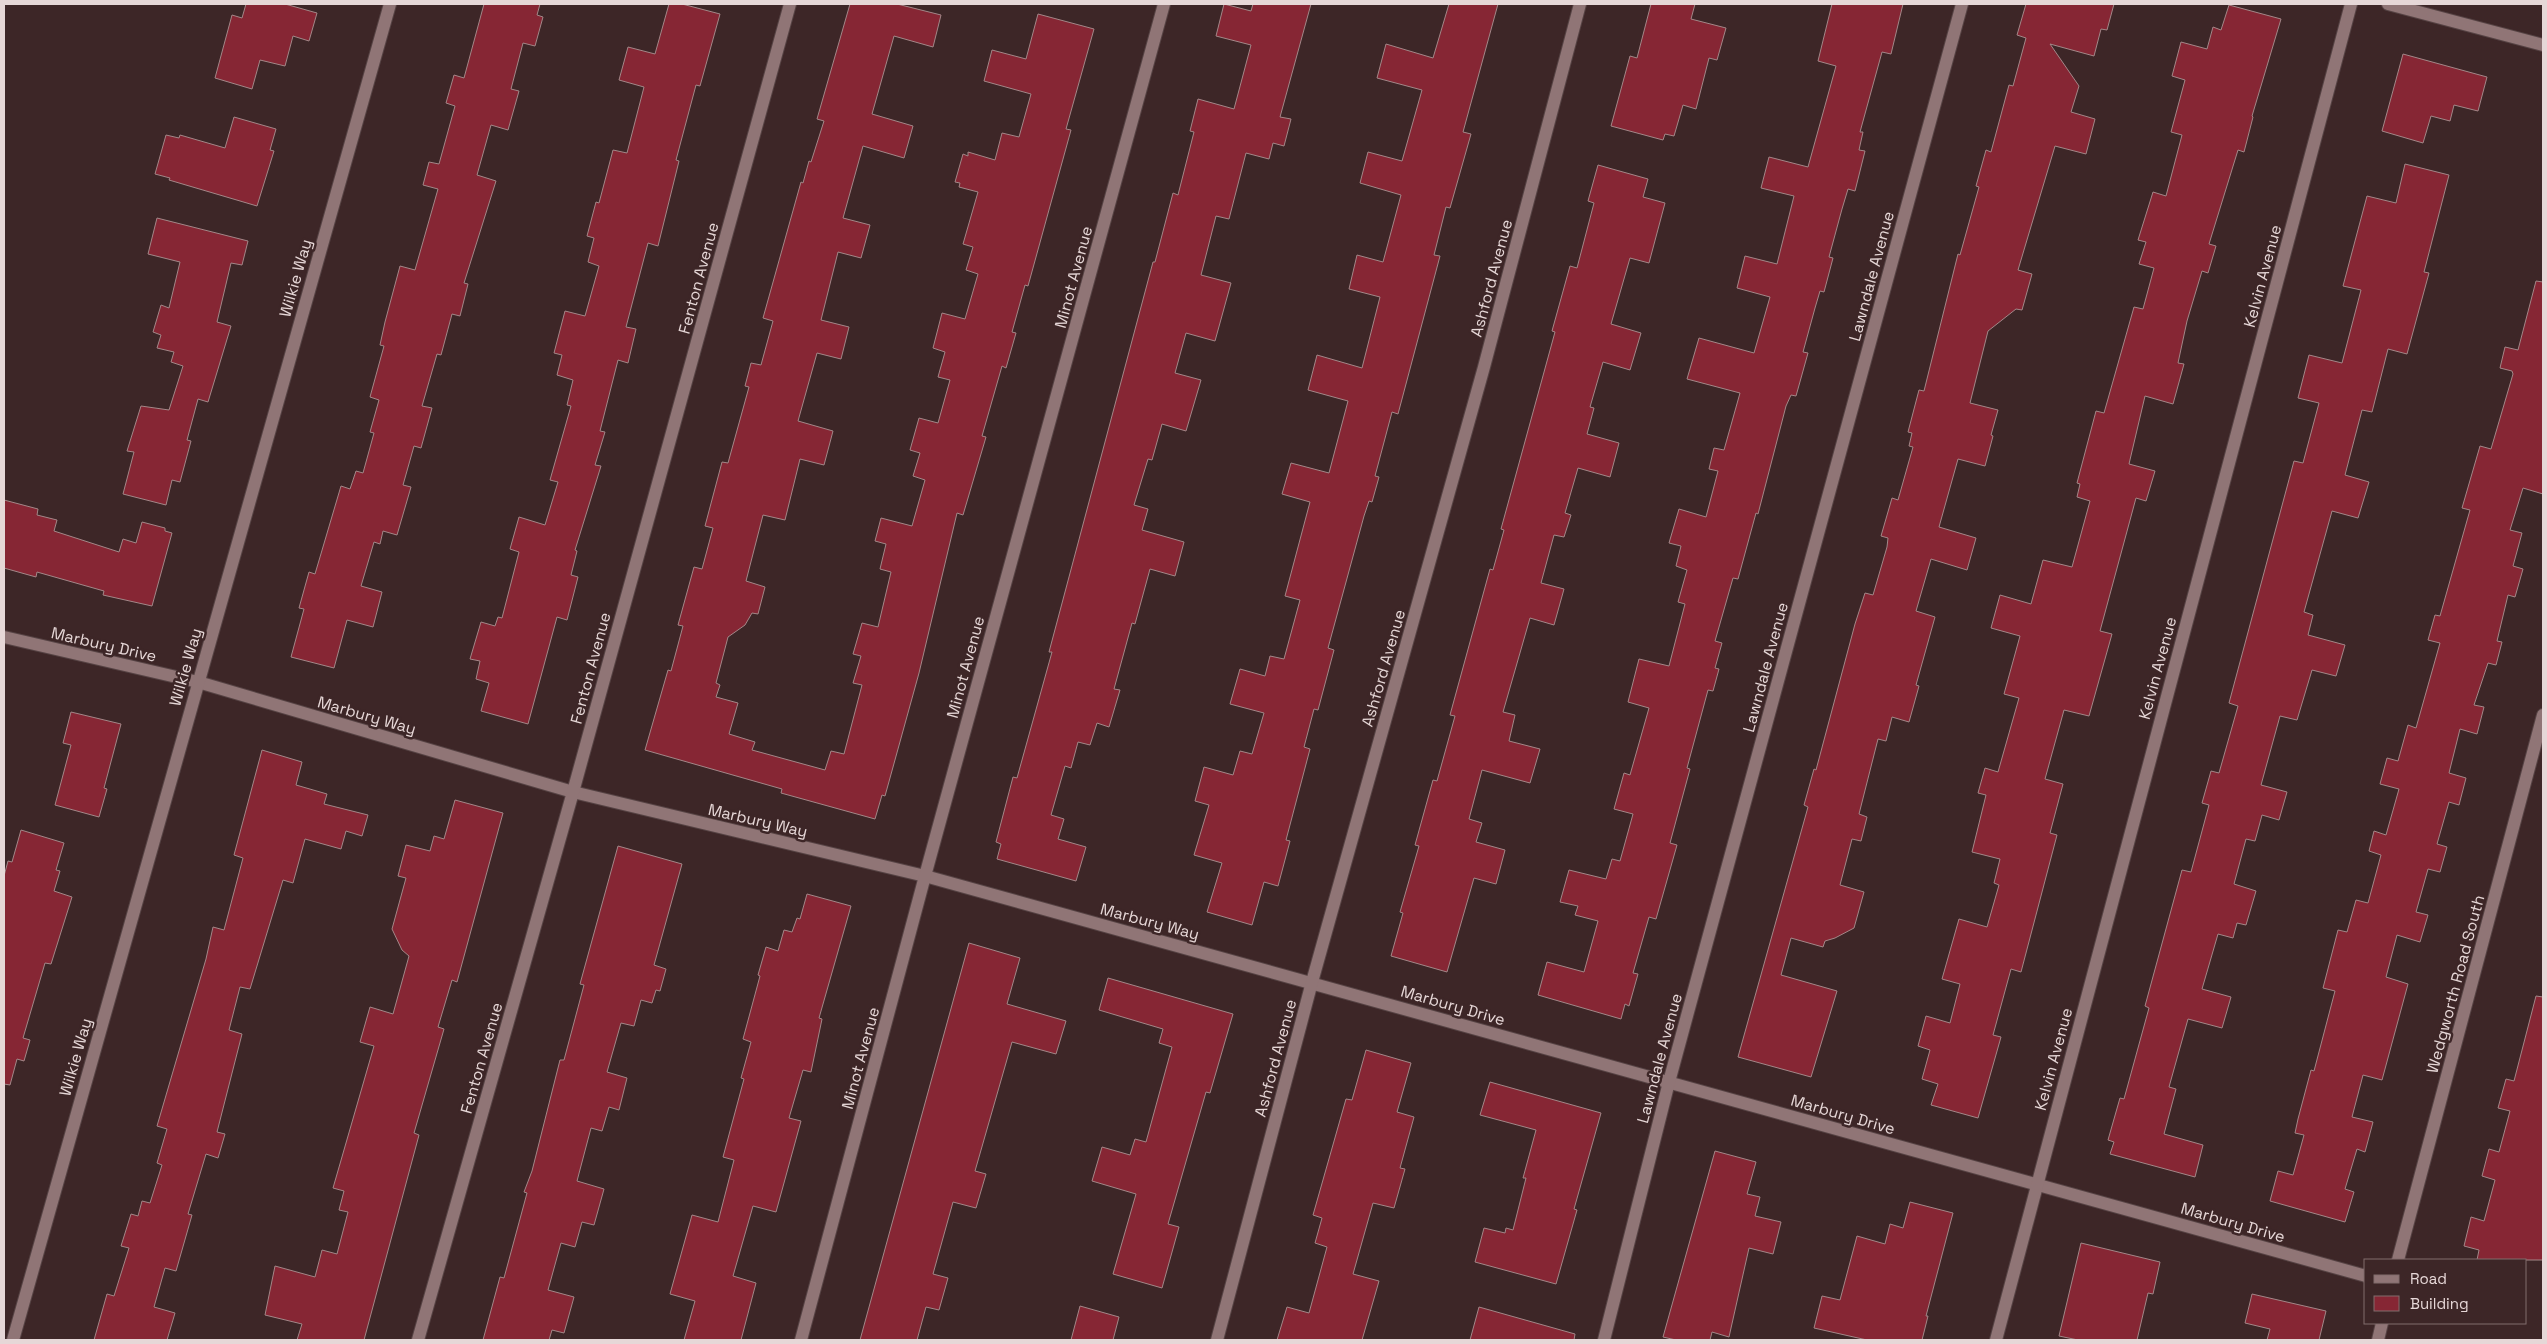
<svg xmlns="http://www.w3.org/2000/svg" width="2547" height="1344" viewBox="0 0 2547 1344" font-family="'Space Grotesk',sans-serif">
<rect width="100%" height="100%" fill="#3d2627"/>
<!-- building -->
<g fill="#862634" stroke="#a38788">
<path d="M246 4H285L317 13 309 41 293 36 285 66 260 60 252 89 215 78 232 15 242 18Z"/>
<path d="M484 4H540L537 15 543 17 535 46 523 43 511 89 519 91 508 130 491 125 477 175 496 181 464 283 468 284 460 316 452 314 441 355 437 354 422 406 432 408 421 448 414 446 403 485 411 487 397 535 383 531 380 544 374 542 361 586 382 592 373 627 347 620 334 668 291 657 304 609 299 608 309 572 315 574 341 486 350 489 356 471 363 473 374 433 370 432 379 400 370 397 384 346 380 345 385 322 400 266 415 270 438 189 423 185 429 162 439 164 455 106 446 103 454 75 464 78Z"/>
<path d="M669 4H682L720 14 700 86 696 85 676 160 679 161 658 246 648 243 626 327 636 329 628 363 618 360 600 431 605 432 595 465 601 466 575 550 577 551 571 575 578 577 567 620 557 617 528 724 481 711 489 683 476 679 480 661 470 659 481 622 495 626 498 617 502 618 519 552 510 549 519 517 545 525 558 482 550 480 571 406 567 405 573 380 557 375 562 355 554 353 565 311 585 316 599 266 588 262 594 238 587 236 596 202 599 203 613 150 627 153 644 87 619 80 628 47 655 54Z"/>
<path d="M850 4H897L941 15 933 47 894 36 872 114 913 126 904 158 863 146 843 218 870 225 861 258 838 252 821 320 849 327 841 359 817 353 798 421 833 431 824 465 800 459 785 520 763 515 746 581 765 587 758 614 752 613 745 625 728 637 716 683 720 685 716 697 738 703 729 734 755 742 752 750 825 770 831 751 844 754 862 685 853 683 861 656 853 654 862 623 878 627 891 572 880 569 886 544 875 541 881 518 912 526 925 480 913 476 920 453 910 450 919 418 938 423 950 380 938 377 945 352 933 348 942 313 965 319 978 274 966 270 973 247 963 244 978 192 959 187 960 183 955 182 963 154 968 156V152L995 160 1002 133 1019 137 1031 94 984 81 992 50 1026 59 1038 14 1094 29 1066 129 1071 130 1028 286 1025 285 1012 332 1016 333 1006 368 1002 366 982 436 986 437 963 515 957 513 919 673 885 796 882 795 875 819 781 793 782 789 645 750 668 670 671 671 683 626 678 625 694 567 702 569 713 528 705 526 722 462 728 463 749 387 745 386 751 363 761 365 773 321 763 318 801 182 803 183 809 161 811 162 824 121 817 119Z"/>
<path d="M1224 4 1251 11 1253 4H1311L1280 117 1291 119 1284 146 1273 143 1269 159 1246 153 1229 219 1216 216 1201 275 1231 283 1215 341 1186 333 1175 373 1201 380 1186 431 1162 424 1152 460 1148 459 1134 505 1148 509 1142 530 1184 542 1175 576 1150 569 1135 624 1132 623 1114 689 1120 690 1109 727 1097 723 1090 745 1078 742 1071 768 1065 766 1051 815 1064 819 1058 839 1086 847 1076 881 997 859 1001 844 996 842 1013 777 1017 778 1052 652H1049L1153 262H1155L1173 193 1178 195 1194 132 1190 131 1198 99 1234 109 1251 45 1216 36Z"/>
<path d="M1449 4H1498L1463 132 1471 134 1450 208 1446 207 1434 255 1440 256 1398 414 1392 412 1375 476 1379 477 1372 502 1369 501 1364 516 1328 648 1334 650 1318 710 1314 709 1304 747 1310 749 1286 840 1290 841 1278 886 1264 882 1252 925 1207 912 1222 863 1194 855 1209 805 1195 801 1204 767 1233 775 1240 751 1252 754 1264 713 1230 704 1240 669 1265 676 1270 656 1284 659 1300 600 1285 596 1310 502 1282 494 1291 463 1329 473 1348 401 1308 390 1317 355 1362 368 1380 297 1349 289 1357 255 1383 262 1401 195 1360 183 1368 152 1402 161 1422 90 1377 78 1386 44 1433 58Z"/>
<path d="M1651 4H1695L1691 19 1726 28 1717 60 1709 58 1696 109 1683 105 1674 136 1665 134 1663 140 1611 126 1630 56 1637 58Z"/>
<path d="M1832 4H1903L1891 54 1882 52 1860 132H1863L1859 150 1865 151 1855 191 1848 189 1842 209 1829 257 1833 258 1824 292 1820 291 1815 308 1803 352 1808 353 1796 396 1791 395 1786 406 1758 514 1756 513 1738 579 1733 578 1715 641 1722 643 1715 668 1719 669 1713 691 1708 690 1687 768 1690 769 1670 843 1677 845 1656 919 1649 917 1633 973 1638 974 1629 1006 1625 1004 1621 1019 1538 995 1547 962 1584 972 1598 921 1575 915 1578 906 1560 902 1569 870 1606 879 1612 859 1620 861 1633 814 1614 809 1624 773 1630 775 1649 708 1628 702 1639 659 1669 666 1685 604 1678 602 1687 570 1676 566 1681 546 1669 543 1679 509 1706 517 1718 471 1709 469 1714 448 1724 450 1740 393 1687 379 1699 338 1754 353 1770 297 1737 288 1745 256 1777 264 1794 196 1761 188 1769 157 1808 167 1836 66 1818 61Z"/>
<path d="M2026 4H2114L2107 30 2101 29 2094 56 2050 44 2079 86 2071 112 2095 119 2086 154 2055 146 2018 270 2032 274 2022 310 2016 309 1988 331 1970 403 1998 410 1991 435 1993 436 1985 466 1958 459 1939 527 1976 538 1967 570 1931 559 1916 611 1935 617 1916 685 1919 686 1909 722 1892 717 1886 741 1878 739 1859 814 1867 817 1861 841 1852 839 1840 885 1864 892 1854 928 1835 938 1825 941 1823 947 1791 938 1781 975 1837 991 1811 1077 1738 1057 1808 807 1804 805 1814 769 1816 770 1855 624 1865 593 1873 595 1887 547 1888 538 1881 536 1892 498 1898 500 1913 447 1909 446 1912 433 1908 432 1919 390 1924 391 1958 254 1960 255 1979 187 1976 186 1986 150 1991 152 2009 85 2013 86 2026 38 2017 35Z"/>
<path d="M2229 5 2281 19 2252 116 2253 117 2244 152 2238 150 2209 244 2216 246 2208 273 2202 271 2187 321 2178 363 2184 364 2173 404 2145 396 2129 464 2155 471 2146 501 2136 498 2100 631 2112 634 2089 716 2064 710 2045 779 2063 784 2050 833 2057 835 2021 972 2011 969 1993 1035 2001 1037 1978 1118 1931 1105 1938 1084 1922 1079 1930 1050 1918 1046 1926 1016 1950 1023 1960 984 1942 979 1959 919 1987 927 1999 885 1994 883 2000 859 1972 852 1986 795 1978 793 1985 768 1998 772 2019 698 2004 694 2020 636 1991 628 2000 595 2031 604 2043 560 2072 567 2090 501 2077 497 2080 484 2077 483 2096 411 2104 413 2134 307 2143 309 2154 268 2139 264 2146 242 2138 240 2153 192 2166 196 2182 135 2171 132 2185 80 2172 76 2181 42 2207 49 2213 27 2221 30Z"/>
<path d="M2403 54 2487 77 2478 111 2454 105 2450 121 2431 116 2423 143 2382 131Z"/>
<path d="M234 117 276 129 270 150 274 151 257 206 169 180 170 178 155 174 166 135 179 138 180 135 225 148Z"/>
<path d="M2405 164 2449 175 2424 272 2429 273 2407 354 2388 349 2372 412 2362 410 2345 475 2369 482 2358 518 2332 511 2304 612 2313 615 2308 635 2345 645 2336 676 2312 670 2297 720 2280 716 2261 785 2287 792 2279 820 2262 815 2255 841 2246 839 2234 884 2256 891 2246 925 2237 923 2233 938 2218 934 2202 989 2231 997 2222 1028 2188 1019 2169 1087 2176 1089 2164 1134 2203 1145 2195 1177 2110 1154 2114 1142 2108 1140 2120 1098 2124 1099 2149 1008 2145 1006 2182 870 2191 872 2209 805 2202 803 2211 771 2219 773 2238 706 2229 703 2294 461 2303 463 2319 403 2298 398 2309 355 2342 363 2361 290 2343 286 2367 196 2396 203Z"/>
<path d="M1598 165 1648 179 1643 197 1665 203 1649 263 1630 258 1611 324 1641 333 1630 370 1603 362 1590 407 1594 408 1587 434 1619 443 1610 477 1578 468 1565 513 1571 515 1564 537 1554 535 1541 583 1564 589 1554 625 1530 618 1503 712 1515 715 1509 741 1540 749 1530 783 1482 770 1469 819 1482 823 1476 842 1505 850 1496 884 1474 878 1447 972 1391 956 1403 913 1400 912 1419 846 1415 845 1433 780 1437 781 1455 716 1450 715 1490 569 1493 570 1504 530 1501 529 1555 332 1552 331 1570 266 1577 268 1594 203 1588 201Z"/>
<path d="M157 218 248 241 242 265 231 263 217 322 231 326 208 402 198 399 187 440 191 441 180 482 172 480 166 505 123 494 134 452 127 451 141 406 169 410 183 366 171 362 174 352 157 348 161 335 153 332 161 305 169 308 180 262 148 254Z"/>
<path d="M2536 281 2543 282V494L2523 488 2510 530 2522 533 2513 566 2523 569 2515 597 2508 595 2497 641 2502 642 2496 665 2488 663 2474 705 2484 707 2477 734 2460 729 2449 773 2466 778 2459 805 2449 802 2437 844 2447 847 2440 872 2428 869 2416 912 2428 915 2420 942 2397 935 2386 977 2408 984 2382 1080 2363 1075 2352 1117 2373 1122 2365 1152 2357 1149 2345 1189 2354 1192 2345 1222 2270 1201 2278 1171 2293 1175 2304 1135 2295 1133 2298 1119 2311 1070 2314 1071 2335 991 2323 988 2338 930 2347 932 2356 900 2368 903 2381 855 2369 851 2374 831 2386 835 2399 789 2380 784 2387 758 2398 761 2408 725 2416 728 2440 643 2428 640 2435 615 2440 616 2470 510 2462 508 2480 446 2491 449 2513 374 2512 371 2500 368 2505 347 2518 350Z"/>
<path d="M4 500 38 509 37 515 57 520 54 531 119 552 123 539 136 543 142 522 165 528V531L172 533 152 606 103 595 104 591 37 572 36 577 4 568Z"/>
<path d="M71 712 121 724 104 788 107 789 99 817 55 805 71 745 63 743Z"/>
<path d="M262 750 302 762 296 785 327 794 324 804 368 815 362 836 346 831 341 849 305 839 293 883 283 880 250 989 240 987 229 1030 242 1034 217 1132 225 1134 218 1158 206 1154 188 1214 192 1215 176 1271 165 1268 154 1307 175 1313 167 1340H94L107 1294 114 1296 129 1248 121 1246 131 1214 138 1216 142 1201 150 1203 162 1165 157 1163 167 1129 157 1126 206 959 213 927 224 930 243 858 234 855Z"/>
<path d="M455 800 503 813 457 982 452 980 438 1027 444 1029 414 1133 419 1135 364 1340H297L302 1324 265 1315 275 1266 315 1277 322 1250 337 1254 348 1212 339 1210 344 1191 333 1188 374 1046 360 1042 370 1007 393 1014 409 956 402 950 392 929 406 878 398 876 406 845 430 851 434 836 444 839Z"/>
<path d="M21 830 64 843 56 870 60 871 54 891 72 897 51 964 45 963 23 1038 30 1040 24 1061 17 1059 10 1085 4 1084V876L8 861 12 862Z"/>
<path d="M618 846 682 864 654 965 666 969 660 991 656 990 652 1003 641 1000 634 1026 621 1023 607 1072 627 1078 619 1110 609 1107 602 1131 591 1128 577 1181 604 1189 594 1225 582 1222 575 1247 561 1243 548 1290 574 1297 564 1333 552 1330 549 1340H483L500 1277 504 1278 527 1193 524 1192 532 1171 560 1060H564L584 985 580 984Z"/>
<path d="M807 894 851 906 819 1018 822 1019 811 1072 803 1070 789 1118 801 1121 776 1212 753 1206 733 1276 756 1283 741 1340H684L695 1301 670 1294 692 1215 718 1222 734 1160 723 1157 744 1079 741 1078 751 1042 743 1039 760 976 758 975 766 947 778 951 784 930 792 932 797 918 800 919Z"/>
<path d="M969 943 1020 958 1007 1004 1066 1021 1056 1054 1012 1042 975 1171 986 1174 976 1208 953 1202 933 1274 948 1278 939 1310 926 1307 917 1340H860Z"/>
<path d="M1108 978 1233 1014 1210 1093 1206 1092 1168 1224 1179 1227 1162 1288 1113 1274 1136 1194 1092 1181 1102 1147 1130 1155 1135 1139 1146 1142 1172 1047 1159 1043 1163 1029 1099 1010Z"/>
<path d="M2536 996 2543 997V1260H2477L2479 1250 2464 1246 2471 1217 2484 1221 2495 1180 2482 1176 2489 1149 2499 1152 2510 1111 2498 1108 2506 1079 2514 1081Z"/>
<path d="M1366 1050 1411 1063 1397 1112 1414 1117 1400 1168 1405 1169 1394 1208 1373 1203 1353 1274 1379 1281 1362 1340H1277L1287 1307 1309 1313 1327 1247 1315 1243 1322 1218 1313 1215 1346 1099 1352 1100Z"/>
<path d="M1490 1082 1601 1113 1574 1209 1577 1210 1556 1284 1475 1262 1484 1228 1505 1233 1506 1228 1513 1230 1526 1178H1523L1536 1130 1480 1115Z"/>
<path d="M1715 1151 1756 1162 1747 1194 1760 1197 1755 1216 1781 1222 1773 1254 1749 1248 1729 1337 1712 1332 1710 1340H1676L1663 1337Z"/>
<path d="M1910 1202 1953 1213 1926 1316H1928L1922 1340H1867L1814 1328 1822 1296 1840 1300 1857 1236 1885 1244 1890 1224 1903 1228Z"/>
<path d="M2081 1243 2160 1262 2153 1294 2148 1293 2137 1340H2078L2059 1336Z"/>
<path d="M2252 1294 2326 1311 2319 1340H2267L2270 1329 2245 1323Z"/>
<path d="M1080 1306 1119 1317 1113 1340H1071Z"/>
<path d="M1479 1307 1575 1334 1574 1340H1470Z"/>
</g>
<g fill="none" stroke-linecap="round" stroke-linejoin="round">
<defs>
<g id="minor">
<path d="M2388 4 2543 45"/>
<path d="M4 637 198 682 573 792 925 876 2366 1276"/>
<path d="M2398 1260 2543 715"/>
<path d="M13 1340 390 4"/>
<path d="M418 1340 573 792 790 4"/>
<path d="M801 1340 925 876 1164 4"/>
<path d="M1217 1340 1312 982 1484 367 1580 4"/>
<path d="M1604 1340 1669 1082 1962 4"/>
<path d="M1996 1340 2351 4"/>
<path d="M2378 1340 2382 1323"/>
</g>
</defs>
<!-- minor casing -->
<use href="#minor" stroke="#564344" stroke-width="14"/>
<!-- minor -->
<use href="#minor" stroke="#907576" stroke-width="12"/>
</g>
<g text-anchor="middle" stroke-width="5" stroke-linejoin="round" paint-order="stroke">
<!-- street labels -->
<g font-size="16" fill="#e6d7d7" stroke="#3d2627">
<text transform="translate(1871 276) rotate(-75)" y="6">Lawndale Avenue</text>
<text transform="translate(2262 276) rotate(-75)" y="6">Kelvin Avenue</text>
<text transform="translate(1073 277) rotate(-75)" y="6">Minot Avenue</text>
<text transform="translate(295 278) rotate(-74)" y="6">Wilkie Way</text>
<text transform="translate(698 278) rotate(-75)" y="6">Fenton Avenue</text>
<text transform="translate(1491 278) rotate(-75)" y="6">Ashford Avenue</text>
<text transform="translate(104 644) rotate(13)" y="6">Marbury Drive</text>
<text transform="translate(185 667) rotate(-74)" y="6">Wilkie Way</text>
<text transform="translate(965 667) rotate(-75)" y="6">Minot Avenue</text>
<text transform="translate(1765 667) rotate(-75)" y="6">Lawndale Avenue</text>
<text transform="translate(590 668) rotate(-75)" y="6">Fenton Avenue</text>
<text transform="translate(1383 668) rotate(-74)" y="6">Ashford Avenue</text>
<text transform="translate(2157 668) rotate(-75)" y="6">Kelvin Avenue</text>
<text transform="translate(367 715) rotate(16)" y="6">Marbury Way</text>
<text transform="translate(758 820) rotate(13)" y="6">Marbury Way</text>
<text transform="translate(1150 921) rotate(15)" y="6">Marbury Way</text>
<text transform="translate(2455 984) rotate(-75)" y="6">Wedgworth Road South</text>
<text transform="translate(1453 1005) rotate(16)" y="6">Marbury Drive</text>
<text transform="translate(75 1057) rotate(-74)" y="6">Wilkie Way</text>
<text transform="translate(481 1058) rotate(-74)" y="6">Fenton Avenue</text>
<text transform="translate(860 1058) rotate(-75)" y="6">Minot Avenue</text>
<text transform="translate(1275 1058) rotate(-75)" y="6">Ashford Avenue</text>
<text transform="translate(1659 1058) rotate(-75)" y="6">Lawndale Avenue</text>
<text transform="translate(2053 1059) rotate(-75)" y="6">Kelvin Avenue</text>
<text transform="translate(1843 1114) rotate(16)" y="6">Marbury Drive</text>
<text transform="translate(2233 1222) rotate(16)" y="6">Marbury Drive</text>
</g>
</g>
<!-- border -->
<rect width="2547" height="1344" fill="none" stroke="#e6d7d7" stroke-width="10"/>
<!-- legend -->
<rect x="2364" y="1259" width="162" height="65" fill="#3d2627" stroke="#816d6d"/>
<rect x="2374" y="1275" width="25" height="8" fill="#907576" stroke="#816d6d"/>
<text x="2410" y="1284" font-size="15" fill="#e6d7d7">Road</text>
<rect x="2374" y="1296" width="25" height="15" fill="#862634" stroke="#816d6d"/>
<text x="2410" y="1309" font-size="15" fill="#e6d7d7">Building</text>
</svg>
